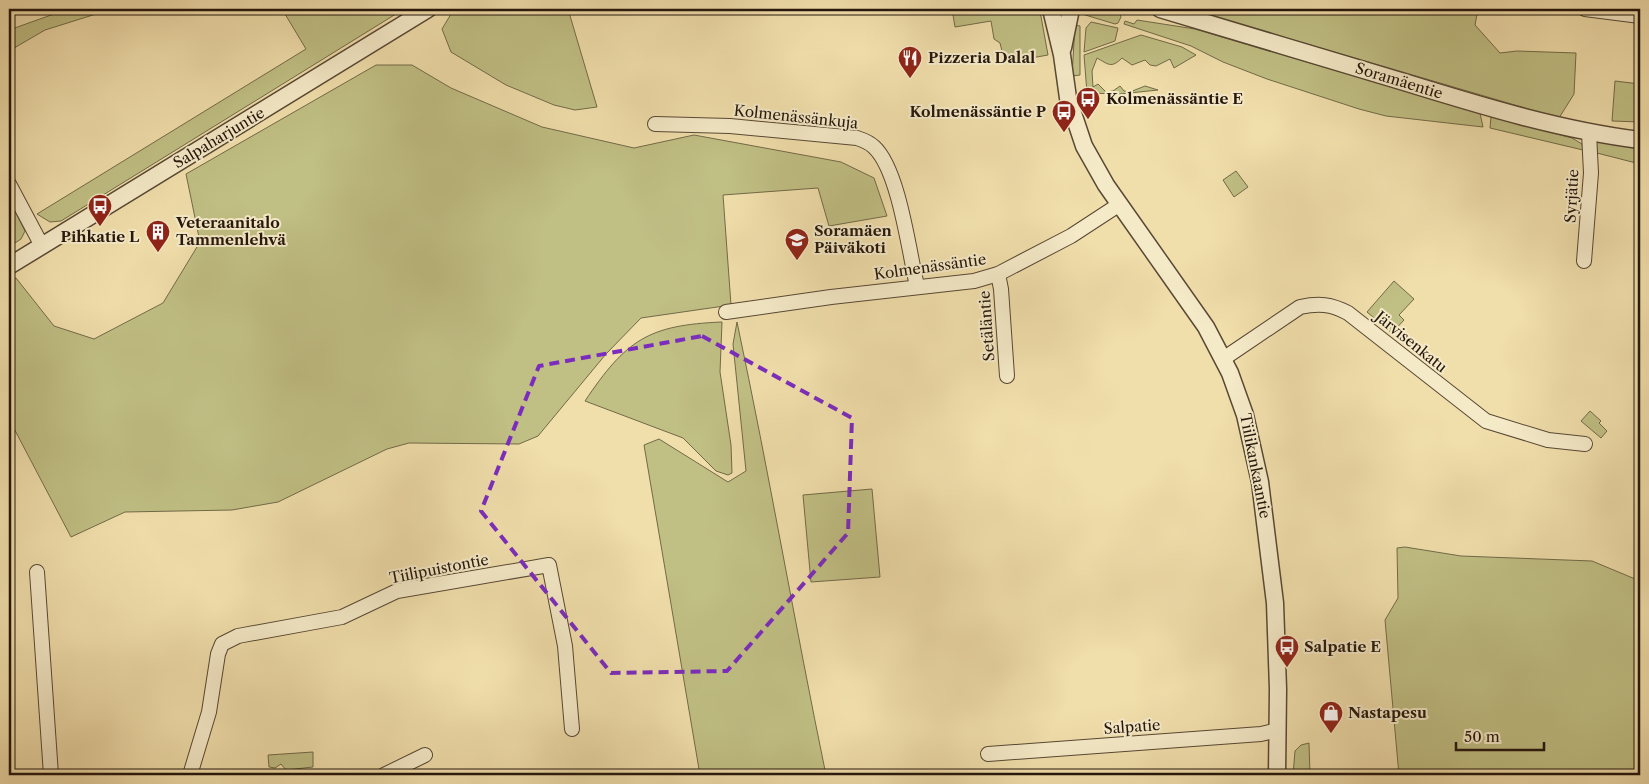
<svg xmlns="http://www.w3.org/2000/svg" width="1649" height="784" viewBox="0 0 1649 784" font-family="'Libre Caslon Text',serif">
<rect width="100%" height="100%" fill="#f0deab"/>
<filter id="stains"><feTurbulence type="fractalNoise" baseFrequency=".004" numOctaves="4"/><feColorMatrix values="0 0 0 0 .2 0 0 0 0 .09 0 0 0 0 .02 0 0 0 .5 -.17"/></filter>
<radialGradient id="worn" r=".72"><stop offset=".6" stop-color="#630" stop-opacity="0"/><stop offset="1" stop-color="#630" stop-opacity=".3"/></radialGradient>
<!-- green -->
<g fill="#c0bf84" stroke="#726a48">
<path d="M68 9H112L45 30 9 51V30Z"/>
<path d="M282 9H404L61 221 50 222 37 214 306 49Z"/>
<path d="M454 9H568L597 107 575 110 554 105 506 85 451 52 442 29Z"/>
<path d="M952 9H1031L1040 11 1048 55 1020 60H1012L1003 55 1000 43 994 39 991 21 955 27Z"/>
<path d="M1085 9H1109L1119 11 1121 17 1118 23 1115 24 1082 14Z"/>
<path d="M1188 9H1478L1475 25 1500 53 1517 51 1576 53 1574 94 1559 118Z"/>
<path d="M1137 20 1195 29 1480 113 1483 127 1386 116 1359 109 1267 79 1223 62 1191 46 1124 24 1125 21 1134 24Z"/>
<path d="M1091 22 1118 28 1115 41 1084 52 1086 28Z"/>
<path d="M1075 25 1080 26V75L1072 76Z"/>
<path d="M1141 35 1182 47 1196 55 1174 68 1170 59 1156 66 1150 65 1145 60 1132 65 1122 58C1111 69 1108 64 1097 58L1092 71 1093 87 1098 84 1106 92 1113 91 1120 86 1124 91 1130 92 1145 86 1158 90 1120 94 1087 93 1084 55Z"/>
<path d="M376 65H412L451 88 542 127 634 148 694 135 841 162 874 178 887 216 829 226 818 188 723 195 731 305 641 318 606 354 538 436 519 444 409 443 387 449 278 502 232 510 125 512 71 537 9 419V282L16 278 54 326 94 339 163 303 200 242 186 174Z"/>
<path d="M1615 81 1640 84V122L1612 121Z"/>
<path d="M1491 117 1572 138 1582 144 1583 150 1490 128Z"/>
<path d="M1597 142 1640 148V164L1593 152V143Z"/>
<path d="M1236 171 1248 187 1234 197 1223 180Z"/>
<path d="M15 211 25 231 21 239 9 247V215Z"/>
<path d="M1394 281 1414 299 1399 315 1404 320 1392 333 1367 312Z"/>
<path d="M722 322 720 372 731 445 732 473 728 475 716 471 683 438 585 401C626 340 648 325 722 322Z"/>
<path d="M737 322C769 473 795 625 826 775H700L644 445 659 439 728 482 746 471 733 344Z"/>
<path d="M1590 411 1601 421 1599 423 1607 431 1601 438 1581 421Z"/>
<path d="M872 489 880 577 811 582 803 495Z"/>
<path d="M1405 547 1461 556 1592 561 1640 581V775H1399L1385 620 1398 598 1397 548Z"/>
<path d="M1309 743 1310 775H1293L1295 751 1301 745Z"/>
<path d="M313 752V767L286 770 281 764 275 768 269 767 268 755Z"/>
</g>
<g fill="none" stroke-linecap="round" stroke-linejoin="round">
<defs>
<g id="minor">
<path d="M1585 9 1640 16"/>
<path d="M655 124 730 126 857 138C863 140 870 143 874 147 899 170 909 252 917 286"/>
<path d="M9 184 42 246"/>
<path d="M1584 261 1591 173 1589 133"/>
<path d="M998 274 1001 289 1007 376"/>
<path d="M726 312 831 297 974 281 998 274 1071 236 1120 204"/>
<path d="M1223 359 1300 307C1319 303 1331 304 1348 313L1486 421 1548 440 1585 444"/>
<path d="M37 572 51 775"/>
<path d="M988 754 1261 734 1278 730"/>
<path d="M190 775 209 712 218 654 222 644 238 636 342 617 397 591 549 565 565 646 572 729"/>
<path d="M384 775 425 755"/>
</g>
<g id="tertiary">
<path d="M1051 9 1062 55 1068 98 1084 146 1106 185 1206 327 1230 373 1245 415 1260 482 1275 603 1278 689 1277 775"/>
<path d="M1160 9C1241 33 1323 58 1404 82 1482 106 1560 130 1640 140"/>
<path d="M1063 48 1071 9"/>
<path d="M9 266 428 9"/>
</g>
</defs>
<!-- minor casing -->
<use href="#minor" stroke="#584834" stroke-width="16"/>
<!-- tertiary casing -->
<use href="#tertiary" stroke="#584834" stroke-width="19"/>
<!-- minor -->
<use href="#minor" stroke="#f5eac8" stroke-width="14"/>
<!-- tertiary -->
<use href="#tertiary" stroke="#f5eac8" stroke-width="16"/>
</g>
<!-- marked area -->
<path fill="none" stroke="#7b2cbf" stroke-width="4" stroke-dasharray="10 6" stroke-linejoin="round" d="M702 336 852 418 848 533 727 671 611 673 481 511 539 366Z"/>
<!-- icons -->
<defs>
<symbol id="restaurant-pin" viewBox="-11 -11 22 30"><path d="M0 17L-7.5 6A9.5 9.5 0 1 1 7.5 6Z" fill="#8f2418" stroke="#f5eac8"/><path d="M-5-6h1v4h1v-4h1v4h1v-4h1v5L-1.5 .5V6h-2V.5L-5-1ZM5-6V6H3V1.5H1.5Q1.5-4 5-6Z" fill="#fff"/></symbol>
<symbol id="bus-pin" viewBox="-11 -11 22 30"><path d="M0 17L-7.5 6A9.5 9.5 0 1 1 7.5 6Z" fill="#8f2418" stroke="#f5eac8"/><path d="M-5-6H5V4H4V6H2V4H-2V6H-4V4H-5ZM-3.5-4V0h7V-4ZM-3.5 1.2v1.5H-2V1.2ZM2 1.2v1.5H3.5V1.2Z" fill="#fff"/></symbol>
<symbol id="building-pin" viewBox="-11 -11 22 30"><path d="M0 17L-7.5 6A9.5 9.5 0 1 1 7.5 6Z" fill="#8f2418" stroke="#f5eac8"/><path d="M-4-6H4V6H1V3H-1V6H-4ZM-2.5-4.3h1.7v1.8h-1.7ZM.8-4.3h1.7v1.8H.8ZM-2.5-1h1.7V.8h-1.7ZM.8-1h1.7V.8H.8Z" fill="#fff"/></symbol>
<symbol id="school-pin" viewBox="-11 -11 22 30"><path d="M0 17L-7.5 6A9.5 9.5 0 1 1 7.5 6Z" fill="#8f2418" stroke="#f5eac8"/><path d="M0-5L7-2L0 1L-7-2ZM-4 1L0 2.5L4 1V4Q0 6-4 4Z" fill="#fff"/></symbol>
<symbol id="shop-pin" viewBox="-11 -11 22 30"><path d="M0 17L-7.5 6A9.5 9.5 0 1 1 7.5 6Z" fill="#8f2418" stroke="#f5eac8"/><path d="M-5-2.5h2.3a2.7 3.5 0 0 1 5.4 0H5L5.5 6h-11ZM-1.5-2.5h3a1.5 2.3 0 0 0-3 0Z" fill="#fff"/></symbol>
</defs>
<g fill-rule="evenodd">
<use href="#restaurant-pin" x="896" y="44" width="28" height="38"/>
<use href="#bus-pin" x="1074" y="85" width="28" height="38"/>
<use href="#bus-pin" x="1050" y="98" width="28" height="38"/>
<use href="#bus-pin" x="86" y="192" width="28" height="38"/>
<use href="#building-pin" x="144" y="218" width="28" height="38"/>
<use href="#school-pin" x="783" y="226" width="28" height="38"/>
<use href="#bus-pin" x="1273" y="633" width="28" height="38"/>
<use href="#shop-pin" x="1317" y="699" width="28" height="38"/>
</g>
<g text-anchor="middle" stroke-width="4" stroke-linejoin="round" paint-order="stroke">
<!-- poi labels -->
<g font-size="15" font-weight="bold" fill="#25160c" stroke="#f5eac8" text-anchor="start">
<text x="928" y="63">Pizzeria Dalal</text>
<text x="1106" y="104">Kolmenässäntie E</text>
<text x="1046" y="117" text-anchor="end">Kolmenässäntie P</text>
<text x="176" y="228">Veteraanitalo<tspan x="176" dy="17">Tammenlehvä</tspan></text>
<text x="814" y="236">Soramäen<tspan x="814" dy="17">Päiväkoti</tspan></text>
<text x="100" y="242" text-anchor="middle">Pihkatie L</text>
<text x="1304" y="652">Salpatie E</text>
<text x="1348" y="718">Nastapesu</text>
</g>
<!-- street labels -->
<g font-size="15" fill="#25160c" stroke="#f5eac8">
<text transform="translate(1399 81) rotate(17)" y="5">Soramäentie</text>
<text transform="translate(796 117) rotate(6)" y="5">Kolmenässänkuja</text>
<text transform="translate(219 138) rotate(-31)" y="5">Salpaharjuntie</text>
<text transform="translate(1572 196) rotate(-87)" y="5">Syrjätie</text>
<text transform="translate(930 267) rotate(-8)" y="5">Kolmenässäntie</text>
<text transform="translate(987 326) rotate(-94)" y="5">Setäläntie</text>
<text transform="translate(1411 342) rotate(39)" y="5">Järvisenkatu</text>
<text transform="translate(1255 466) rotate(79)" y="5">Tiilikankaantie</text>
<text transform="translate(439 569) rotate(-11)" y="5">Tiilipuistontie</text>
<text transform="translate(1132 727) rotate(-4)" y="5">Salpatie</text>
</g>
</g>
<!-- margin -->
<rect width="1649" height="784" fill="none" stroke="#f0deab" stroke-width="30"/>
<rect x="10" y="10" width="1629" height="764" fill="none" stroke="#25160c" stroke-width="2.5"/>
<rect x="15" y="15" width="1619" height="754" fill="none" stroke="#25160c"/>
<!-- scale -->
<path d="M1456 742v8h88v-8" fill="none" stroke="#25160c" stroke-width="2.5"/>
<text x="1464" y="742" font-size="15" fill="#25160c" stroke="#f5eac8" stroke-width="4" paint-order="stroke">50 m</text>
<rect width="100%" height="100%" filter="url(#stains)"/>
<rect width="100%" height="100%" fill="url(#worn)"/>
</svg>
